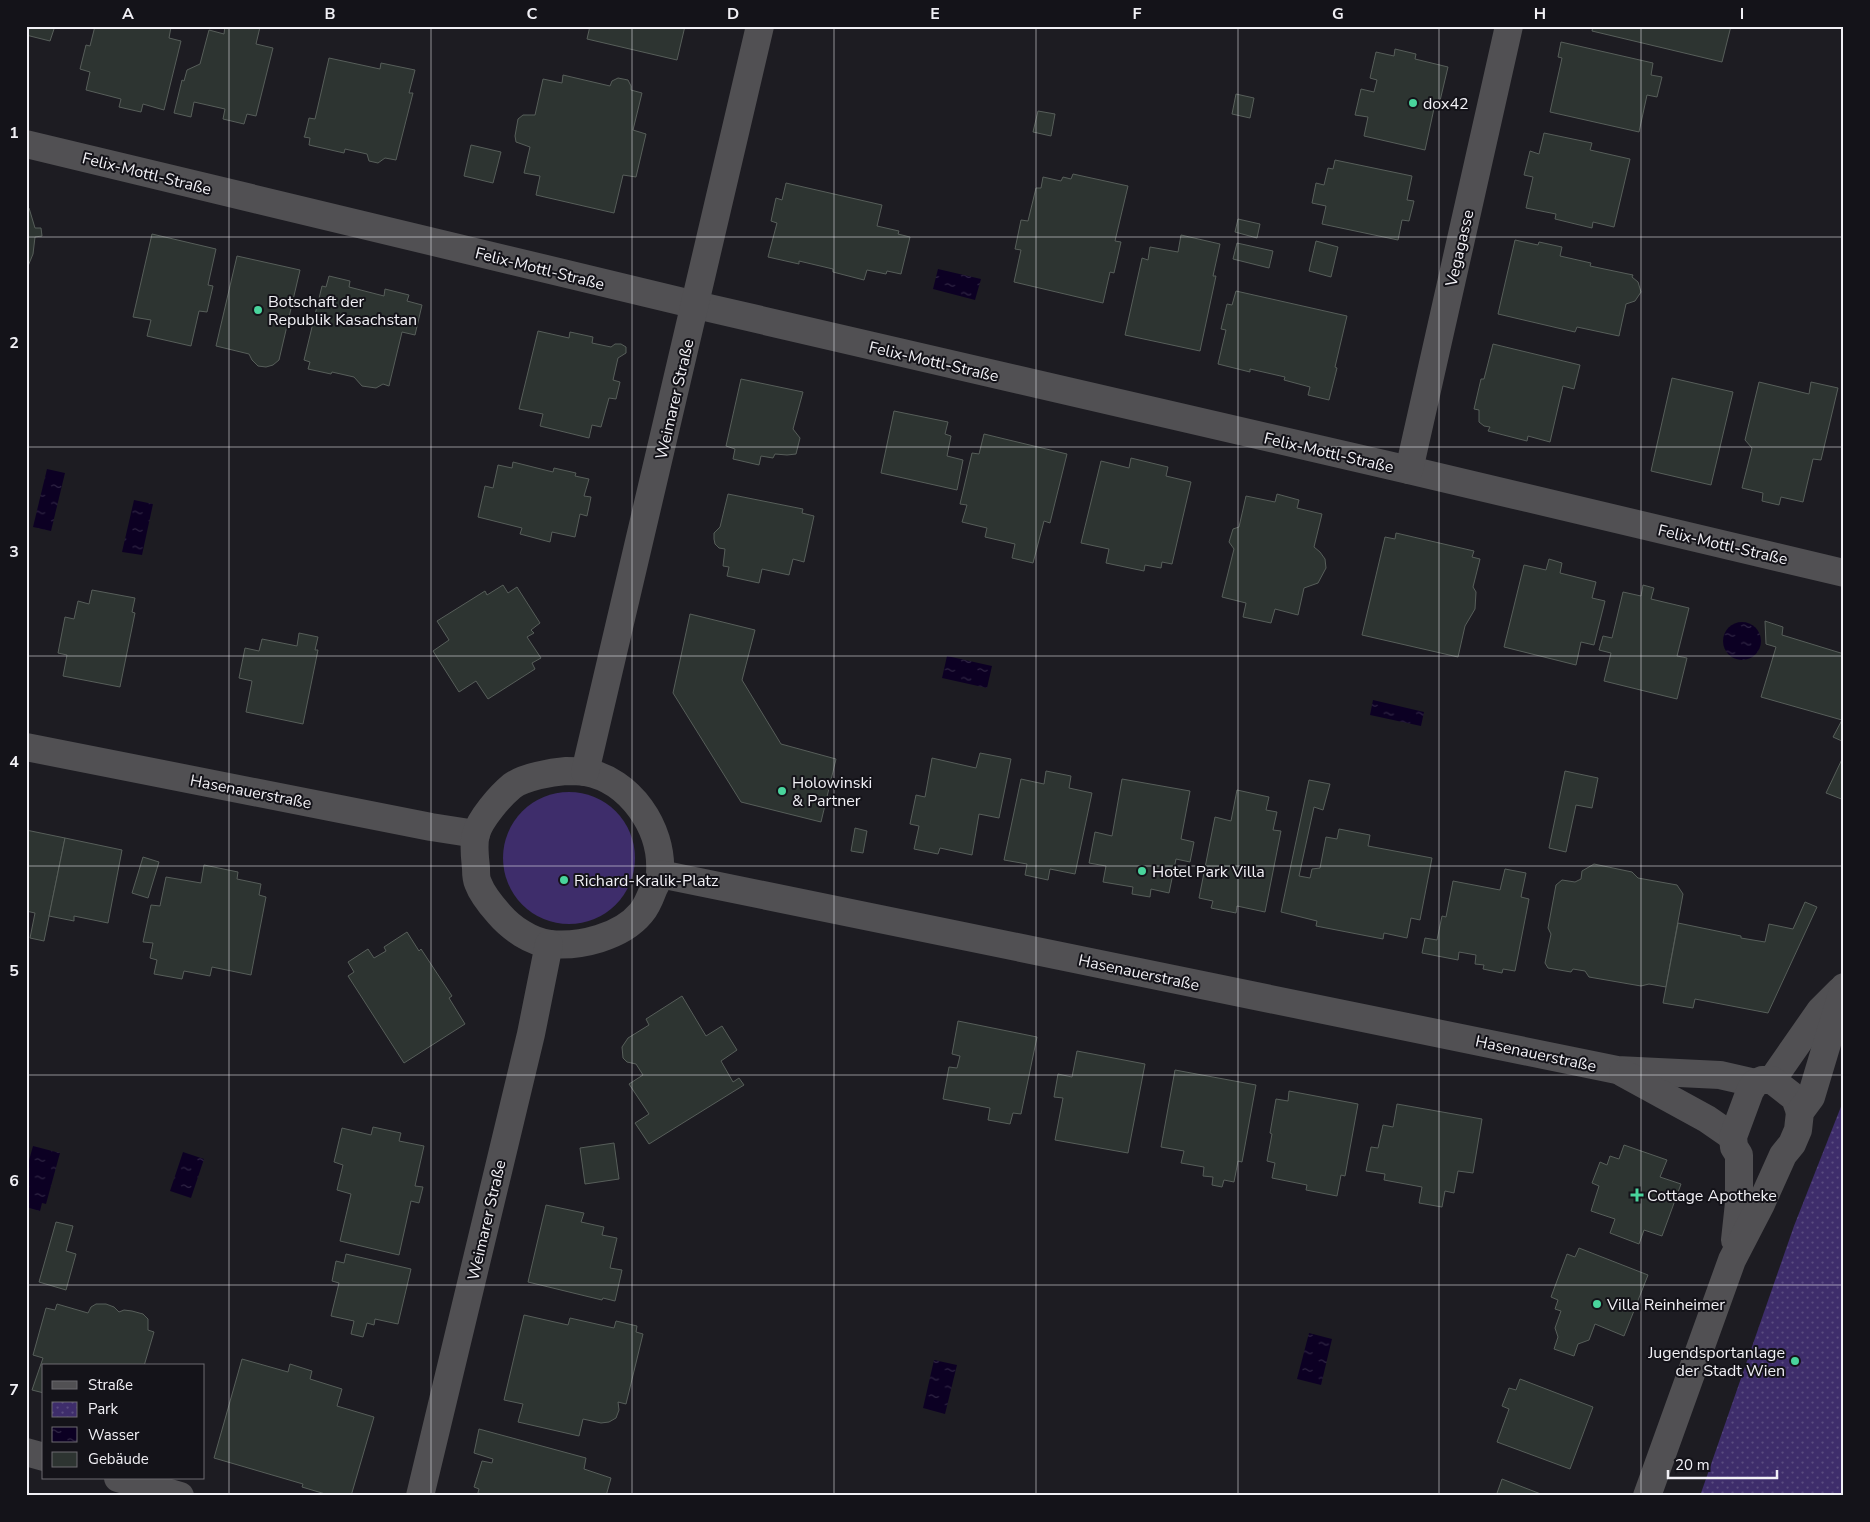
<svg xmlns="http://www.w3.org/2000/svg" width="1870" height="1522" viewBox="0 0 1870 1522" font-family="'Nunito Sans',sans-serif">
<defs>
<pattern id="park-dots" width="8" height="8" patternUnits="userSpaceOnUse" patternTransform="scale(1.25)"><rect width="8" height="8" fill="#3e2d6b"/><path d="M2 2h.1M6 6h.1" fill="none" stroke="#5a4c81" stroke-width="1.8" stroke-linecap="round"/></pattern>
<pattern id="water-ripples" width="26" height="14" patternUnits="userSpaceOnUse" patternTransform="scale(1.25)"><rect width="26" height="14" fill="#0c0023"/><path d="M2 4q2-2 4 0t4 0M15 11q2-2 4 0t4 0" fill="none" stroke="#302644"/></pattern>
</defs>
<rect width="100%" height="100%" fill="#1d1c22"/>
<!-- green -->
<circle fill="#3e2d6b" cx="569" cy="858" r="66"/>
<!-- park -->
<path fill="url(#park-dots)" d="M1844 1099V1496H1700L1794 1226Z"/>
<!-- water -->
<g fill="url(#water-ripples)">
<path d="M938 269 981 279 975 300 933 289Z"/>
<path d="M47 469 65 473 51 531 33 527Z"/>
<path d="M134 500 153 504 142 555 122 552Z"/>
<circle cx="1742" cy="641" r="19"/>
<path d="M947 656 992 666 987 688 942 678Z"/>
<path d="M1373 700 1424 712 1421 726 1370 715Z"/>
<path d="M33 1146 60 1153 46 1204 42 1203 40 1211 26 1207V1171Z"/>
<path d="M183 1152 204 1159 191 1198 170 1191Z"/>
<path d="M1309 1333 1332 1339 1321 1385 1297 1379Z"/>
<path d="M934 1360 957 1365 945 1414 923 1408Z"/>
</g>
<!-- building -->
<g fill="#2d3431" stroke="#575e5a">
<path d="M26 26H55L50 41 26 35Z"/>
<path d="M95 26 171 27 169 38 181 41 164 110 143 104 141 112 119 107 121 99 86 90 90 72 80 69 86 45 90 46Z"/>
<path d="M225 26 260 27 256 44 273 48 256 116 247 114 244 124 223 119 225 109 194 102 191 117 174 113 182 80 184 81 187 70 200 64 209 30 224 34Z"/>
<path d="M590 26H685L677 60 587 39Z"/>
<path d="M1593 26H1731L1722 62 1592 31Z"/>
<path d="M1561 42 1653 63 1651 75 1662 77 1657 97 1647 95 1639 132 1550 112 1562 58 1558 57Z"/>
<path d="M1395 49 1416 54 1415 59 1448 67 1439 105 1435 104 1425 150 1364 136 1368 117 1355 115 1361 89 1374 92 1377 80 1370 78 1376 52 1394 56Z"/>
<path d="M329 58 380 69 381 63 415 70 409 93H413L396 160 385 158 378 163 369 161 367 154 345 149 344 153 309 145 310 138 304 137 305 135 309 118 315 119Z"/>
<path d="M563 75 610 86 612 81 618 78 628 80 631 86V90L642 93 633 130 646 134 636 177 623 175 614 213 536 195 540 176 524 173 530 147 516 142 515 136 518 119 523 115H535L543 79 562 83Z"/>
<path d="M1236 94 1254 98 1250 118 1232 114Z"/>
<path d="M1038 111 1055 114 1051 136 1033 132Z"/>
<path d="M1544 133 1592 143 1590 150 1630 159 1614 227 1593 222 1592 228 1555 219 1556 214 1526 208 1533 177 1524 175 1530 151 1539 154Z"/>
<path d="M471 145 501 152 493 183 464 176Z"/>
<path d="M1335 160 1412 176 1407 200 1414 201 1409 221 1402 220 1398 240 1322 224 1326 206 1312 203 1316 183 1324 185 1328 168 1333 169Z"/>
<path d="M1073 174 1128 186 1115 241 1121 242 1114 273 1110 272 1103 303 1014 282 1021 250 1015 249 1021 220 1028 221 1036 188H1041L1043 177 1061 181 1063 177 1071 179Z"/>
<path d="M786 183 882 205 877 226 899 231 898 234 910 237 901 274 887 271 886 274 867 270 864 280 833 272V269L799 261V264L768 257 777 223 771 221 776 198 782 200Z"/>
<path d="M29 208 35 228H41L42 236 35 237 33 254 26 271V210Z"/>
<path d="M1238 219 1260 224 1257 238 1235 232Z"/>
<path d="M152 234 216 249 208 285 213 286 207 312 199 311 191 346 147 336 151 320 133 317Z"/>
<path d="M1181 235 1220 244 1213 276H1216L1200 351 1125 335 1142 258 1148 260 1150 247 1178 252Z"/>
<path d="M1515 240 1538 245 1539 242 1562 247 1560 256 1591 263 1590 266 1633 275 1632 277 1638 282 1641 292 1635 301 1626 304 1619 336 1577 327 1575 332 1498 314Z"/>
<path d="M1316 241 1338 247 1331 277 1309 271Z"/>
<path d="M1237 243 1273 251 1269 268 1233 259Z"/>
<path d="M237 256 300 270 279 360 273 365 266 367 258 366 252 360 249 354 216 346Z"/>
<path d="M329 276 350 281 349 287 384 296 385 289 409 295 407 301 422 305 415 335 402 332 389 386 383 384 376 388 362 386 354 377 332 372 331 374 308 369 310 362 304 360 322 286 326 287Z"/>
<path d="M1236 291 1347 316 1335 367 1337 368 1329 400 1308 395 1310 387 1284 380 1285 377 1250 369V372L1218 364 1226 330 1221 329 1227 304 1232 305Z"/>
<path d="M538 331 569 338 570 332 593 337 592 343 611 347 615 344H621L626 347V353L618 358 613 380 620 382 616 399 609 398 601 427 592 425 589 438 540 426 543 414 519 409Z"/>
<path d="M1493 344 1580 365 1574 389 1563 386 1550 442 1528 436 1527 441 1488 431 1490 427 1484 426 1479 422V410L1474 409 1481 379H1484Z"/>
<path d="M1672 378 1733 392 1711 485 1651 471Z"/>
<path d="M741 379 803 392 793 429 800 438 796 454 787 455 775 454 773 458 761 456 759 465 733 459 735 449 726 446Z"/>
<path d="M1759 382 1809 394 1811 382 1838 388 1821 460 1813 459 1803 502 1781 497 1779 505 1762 501 1763 493 1742 488 1752 448 1745 440Z"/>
<path d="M894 411 948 422 945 434 951 436 947 456 963 460 957 490 881 473Z"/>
<path d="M984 434 1067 454 1050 523 1044 521 1033 563 1012 558 1015 544 985 537 987 528 962 522 967 505 960 504 972 453 979 454Z"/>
<path d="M1131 458 1168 467 1166 476 1191 482 1172 564 1162 562 1161 568 1145 565 1144 571 1106 563 1109 549 1081 543 1101 461 1129 468Z"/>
<path d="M513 462 553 472 554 468 576 473 575 476 589 479 584 496 591 497 587 516 580 514 575 537 552 532 550 542 520 534 522 528 478 517 485 486 493 488 498 465 512 468Z"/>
<path d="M728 494 803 509 802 513 814 516 804 562 793 559 789 575 762 569 759 583 727 576 729 567 723 566 725 549 719 548 715 544 714 539V533L720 527Z"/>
<path d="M1277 494 1299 500 1297 508 1322 514 1314 547 1320 552 1325 559 1326 568 1318 583 1304 588 1298 615 1275 609 1271 623 1243 617 1246 603 1222 597 1234 549 1229 542 1233 529 1239 527 1246 496 1275 502Z"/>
<path d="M1396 533 1474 551 1472 557 1480 559 1473 587 1476 592 1475 609 1465 626 1458 657 1362 635 1385 537 1395 539Z"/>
<path d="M1549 559 1562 563 1560 573 1596 582 1592 598 1605 601 1594 645 1581 642 1576 665 1504 647 1524 565 1546 570Z"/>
<path d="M503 585 508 593 517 587 540 623 531 630 534 633 527 637 541 658 532 663 535 669 488 699 476 681 459 692 433 651 449 640 437 621 485 591 487 595Z"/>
<path d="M1643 585 1654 588 1651 599 1689 608 1677 656 1687 658 1677 699 1604 681 1611 653 1599 650 1603 636 1612 638 1623 592 1641 596Z"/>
<path d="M92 590 135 598 132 612 135 613 120 687 63 676 67 655 58 653 65 617 74 619 78 601 89 604Z"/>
<path d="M690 614 755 630 742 680 781 744 836 759 821 822 741 802 673 693Z"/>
<path d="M1765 621 1783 627 1782 635 1844 654V742L1833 737 1842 720 1761 697 1776 647 1766 644Z"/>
<path d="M299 633 318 637 315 650H318L303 724 246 712 252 681 239 678 245 648 259 651 262 639 297 646Z"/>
<path d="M980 753 1011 759 999 818 979 814 972 855 940 848 938 854 914 849 919 826 910 824 916 795 925 797 932 758 976 768Z"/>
<path d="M1844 755V800L1826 793Z"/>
<path d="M1046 771 1071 776 1069 788 1092 793 1075 874 1050 869 1048 880 1025 875 1027 864 1004 860 1021 779 1044 784Z"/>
<path d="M1565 771 1598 778 1592 808 1576 805 1566 852 1549 848Z"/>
<path d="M1122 779 1190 791 1181 839 1194 842 1190 862 1176 859 1169 893 1151 889 1150 897 1132 894 1133 887 1103 882 1106 866 1089 863 1095 832 1112 836Z"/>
<path d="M1309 780 1330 784 1323 810 1314 807 1299 876 1310 878 1312 869 1320 868 1326 837 1337 839 1339 829 1370 835 1368 846 1432 858 1420 920 1411 918 1407 938 1384 933 1383 939 1316 926 1317 921 1281 912Z"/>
<path d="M1237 790 1269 797 1266 810 1277 812 1273 830 1281 831 1265 912 1237 906 1236 913 1211 908 1213 901 1199 898 1215 817 1231 821Z"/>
<path d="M855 828 867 831 863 853 851 851Z"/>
<path d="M26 830 65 838 44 941 30 938 35 913 26 911Z"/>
<path d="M65 838 122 850 108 923 74 916V921L49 916Z"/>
<path d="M143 857 159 862 148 898 132 893Z"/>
<path d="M1594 864 1632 872 1638 878 1677 885 1683 894 1666 987 1649 984 1641 986 1589 977 1585 971 1573 969 1571 972 1548 968 1545 963 1551 934 1548 928 1556 885 1562 880 1575 882 1581 879 1582 871Z"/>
<path d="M204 865 238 872 237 879 261 884 259 895 266 897 251 975 212 967 210 976 184 971 182 979 154 974 157 960 150 958 153 943 143 942 151 905 160 906 166 877 201 883Z"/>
<path d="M1505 869 1526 873 1521 897 1529 899 1515 971 1503 969 1502 973 1483 969 1484 965 1475 964 1476 955 1459 952 1458 960 1422 953 1425 938 1437 940 1442 916 1446 917 1453 881 1500 890Z"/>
<path d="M1805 902 1817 907 1768 1013 1695 999 1693 1008 1663 1003 1678 923 1741 936V938L1765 942 1769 924 1793 929Z"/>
<path d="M407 932 419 951 421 949 452 996 449 998 465 1024 404 1063 348 976 354 972 348 962 368 949 374 958 386 951 384 947Z"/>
<path d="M682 996 706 1036 722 1026 737 1050 721 1061 733 1082 739 1078 744 1085 649 1144 635 1123 649 1114 629 1084 643 1075 636 1064 627 1062 623 1058 622 1047 628 1038 649 1025 646 1019Z"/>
<path d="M958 1021 1037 1037 1021 1114 1013 1113 1010 1124 988 1120 990 1108 943 1099 949 1067 957 1068 960 1056 952 1054Z"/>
<path d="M1077 1051 1145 1064 1128 1153 1055 1140 1063 1098 1054 1097 1058 1074 1072 1077Z"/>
<path d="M1175 1070 1256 1085 1242 1162 1238 1161 1234 1182 1224 1180 1222 1187 1212 1185 1213 1177 1203 1176 1204 1167 1181 1163 1184 1151 1161 1147Z"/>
<path d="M1289 1091 1358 1104 1345 1176 1341 1175 1337 1196 1306 1190 1307 1185 1272 1178 1275 1163 1267 1161 1272 1134 1270 1133 1276 1099 1288 1101Z"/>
<path d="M1397 1104 1482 1119 1473 1173 1458 1171 1454 1193 1445 1191 1442 1207 1419 1203 1422 1187 1384 1180 1385 1174 1366 1171 1371 1147 1378 1148 1383 1125 1393 1127Z"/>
<path d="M373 1127 401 1133 399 1141 424 1146 415 1186 423 1187 419 1203 411 1201 399 1255 340 1241 351 1194 337 1190 343 1165 334 1162 342 1128 371 1135Z"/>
<path d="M614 1143 619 1179 585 1184 580 1148Z"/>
<path d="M1624 1145 1667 1160 1660 1177 1681 1184 1662 1236 1644 1230 1639 1244 1610 1233 1615 1219 1591 1211 1599 1186 1592 1183 1600 1162 1607 1165 1610 1156 1619 1159Z"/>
<path d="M546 1205 584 1213 581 1222 604 1227 602 1235 617 1238 610 1268 622 1270 615 1301 603 1298 602 1300 528 1282Z"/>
<path d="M56 1222 73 1226 66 1251 76 1254 66 1290 39 1282Z"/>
<path d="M1579 1248 1648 1275 1624 1336 1595 1324 1589 1340 1578 1344 1574 1356 1554 1349 1558 1337 1555 1328 1561 1311 1555 1309 1558 1300 1551 1297 1567 1254 1575 1257Z"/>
<path d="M346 1254 411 1269 398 1324 375 1319 374 1325 367 1323 363 1337 351 1334 354 1321 331 1316 339 1283 332 1281 336 1261 344 1263Z"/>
<path d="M57 1304 88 1313 91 1307 96 1304H106L114 1307 119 1312 124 1310 132 1311 143 1314 148 1319V1330L154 1332 144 1366H44V1393L32 1390 43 1358 33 1355 46 1308 55 1310Z"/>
<path d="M524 1315 568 1325 570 1318 614 1328 616 1321 637 1326 636 1332 643 1334 626 1404 618 1402 619 1410 616 1418 609 1422 601 1423 583 1419 579 1436 518 1422 523 1404 504 1400Z"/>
<path d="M242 1359 288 1372 290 1364 312 1371 310 1379 342 1389 337 1406 374 1417 351 1496H332L302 1487 303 1484 214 1458Z"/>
<path d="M1520 1379 1593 1407 1570 1469 1497 1442 1509 1409 1502 1406 1509 1388 1516 1390Z"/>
<path d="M479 1429 586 1458 584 1469 611 1478 606 1496H477L479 1489 474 1487 482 1461 492 1463 493 1459 474 1453Z"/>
<path d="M1502 1479 1546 1496H1496Z"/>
</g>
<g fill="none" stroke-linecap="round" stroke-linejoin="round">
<!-- minor -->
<g stroke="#515053" stroke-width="28">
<path d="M26 144 696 305 1409 470 1844 573"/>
<path d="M1409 470 1509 26"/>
<path d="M26 747 431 827 476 834"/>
<path d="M566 771C572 771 579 771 585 772 630 780 663 828 660 873 660 878 655 885 653 890 650 898 647 906 641 913 621 937 580 947 550 944 531 942 511 928 499 914 491 905 482 894 478 883 476 879 476 873 476 868 475 858 473 844 476 834 480 819 500 796 512 786 524 777 552 772 566 771Z"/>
<path d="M585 772 760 26"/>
<path d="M660 874 1617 1070 1720 1075 1755 1083"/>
<path d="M1623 1073 1707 1119 1733 1137"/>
<path d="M1772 1080 1820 1011 1840 991"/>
<path d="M1735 1240 1739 1203V1155L1734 1147 1733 1137 1750 1091 1755 1083 1762 1080H1772L1795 1098 1800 1112"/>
<path d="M26 1452 44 1457"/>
<path d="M118 1478 180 1496"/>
<path d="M420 1496 531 1034 549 944"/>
<path d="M1647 1496 1732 1260 1761 1204 1783 1155 1792 1144 1798 1130 1800 1112 1811 1097 1844 987"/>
</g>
</g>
<!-- grid -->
<path fill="none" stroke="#f1f0f5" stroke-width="1" stroke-opacity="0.55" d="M229 26V1496M431 26V1496M632 26V1496M834 26V1496M1036 26V1496M1238 26V1496M1439 26V1496M1641 26V1496M26 237H1844M26 447H1844M26 656H1844M26 866H1844M26 1075H1844M26 1285H1844"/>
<!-- markers -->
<g fill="#49d49c" stroke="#141319" stroke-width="2">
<circle cx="1413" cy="103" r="5"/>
<circle cx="258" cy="310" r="5"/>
<circle cx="782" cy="791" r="5"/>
<circle cx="1142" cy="871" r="5"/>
<circle cx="564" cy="880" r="5"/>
<path d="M1634.5 1187.5h5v5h5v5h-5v5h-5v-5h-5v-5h5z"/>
<circle cx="1597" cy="1304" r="5"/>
<circle cx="1795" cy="1361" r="5"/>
</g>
<g text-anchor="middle" stroke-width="4" stroke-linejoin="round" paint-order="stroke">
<!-- poi labels -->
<g font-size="16" fill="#f1f0f5" stroke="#141319" text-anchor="start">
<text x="1423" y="109">dox42</text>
<text x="268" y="307">Botschaft der<tspan x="268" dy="18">Republik Kasachstan</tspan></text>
<text x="792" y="788">Holowinski<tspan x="792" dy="18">&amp; Partner</tspan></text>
<text x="1152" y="877">Hotel Park Villa</text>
<text x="574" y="886">Richard-Kralik-Platz</text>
<text x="1647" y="1201">Cottage Apotheke</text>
<text x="1607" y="1310">Villa Reinheimer</text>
<text x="1785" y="1358" text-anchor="end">Jugendsportanlage<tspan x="1785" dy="18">der Stadt Wien</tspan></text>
</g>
<!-- street labels -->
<g font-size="16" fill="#f1f0f5" stroke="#141319">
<text transform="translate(147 173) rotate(14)" y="6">Felix-Mottl-Straße</text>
<text transform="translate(1459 248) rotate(-77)" y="6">Vegagasse</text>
<text transform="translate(540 268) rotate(14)" y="6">Felix-Mottl-Straße</text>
<text transform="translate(934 361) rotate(13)" y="6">Felix-Mottl-Straße</text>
<text transform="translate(674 399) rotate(-77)" y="6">Weimarer Straße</text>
<text transform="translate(1329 452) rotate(13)" y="6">Felix-Mottl-Straße</text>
<text transform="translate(1723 544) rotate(13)" y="6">Felix-Mottl-Straße</text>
<text transform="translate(251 791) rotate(11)" y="6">Hasenauerstraße</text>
<text transform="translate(1139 972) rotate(12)" y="6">Hasenauerstraße</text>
<text transform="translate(1536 1053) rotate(12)" y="6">Hasenauerstraße</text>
<text transform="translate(486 1220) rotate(-77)" y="6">Weimarer Straße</text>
</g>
</g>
<!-- border -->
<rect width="1870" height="1522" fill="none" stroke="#141319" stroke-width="55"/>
<!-- legend -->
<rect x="42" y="1364" width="162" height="115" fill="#141319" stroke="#6c6b71"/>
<rect x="52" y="1381" width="25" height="8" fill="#515053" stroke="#6c6b71"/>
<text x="88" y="1390" font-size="15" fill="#f1f0f5">Straße</text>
<rect x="52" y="1402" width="25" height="15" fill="url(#park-dots)" stroke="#6c6b71"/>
<text x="88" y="1414" font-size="15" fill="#f1f0f5">Park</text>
<rect x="52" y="1427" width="25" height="15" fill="url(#water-ripples)" stroke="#6c6b71"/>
<text x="88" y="1440" font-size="15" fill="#f1f0f5">Wasser</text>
<rect x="52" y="1452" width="25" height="15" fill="#2d3431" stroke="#6c6b71"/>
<text x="88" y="1464" font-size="15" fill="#f1f0f5">Gebäude</text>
<!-- scale -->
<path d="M1668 1470v8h109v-8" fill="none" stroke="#f1f0f5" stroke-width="2.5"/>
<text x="1675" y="1470" font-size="15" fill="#f1f0f5" stroke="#141319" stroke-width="4" paint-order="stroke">20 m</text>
<rect x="28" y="28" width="1814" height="1466" fill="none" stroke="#f1f0f5" stroke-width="2"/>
<g font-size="16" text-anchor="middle" font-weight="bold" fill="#f1f0f5">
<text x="128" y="19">A</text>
<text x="330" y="19">B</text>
<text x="532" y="19">C</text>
<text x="733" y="19">D</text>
<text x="935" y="19">E</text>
<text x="1137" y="19">F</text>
<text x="1338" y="19">G</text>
<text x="1540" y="19">H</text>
<text x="1742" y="19">I</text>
<text x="14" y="138">1</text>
<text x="14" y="348">2</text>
<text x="14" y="557">3</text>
<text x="14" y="767">4</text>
<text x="14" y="976">5</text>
<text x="14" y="1186">6</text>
<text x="14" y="1395">7</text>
</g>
</svg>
